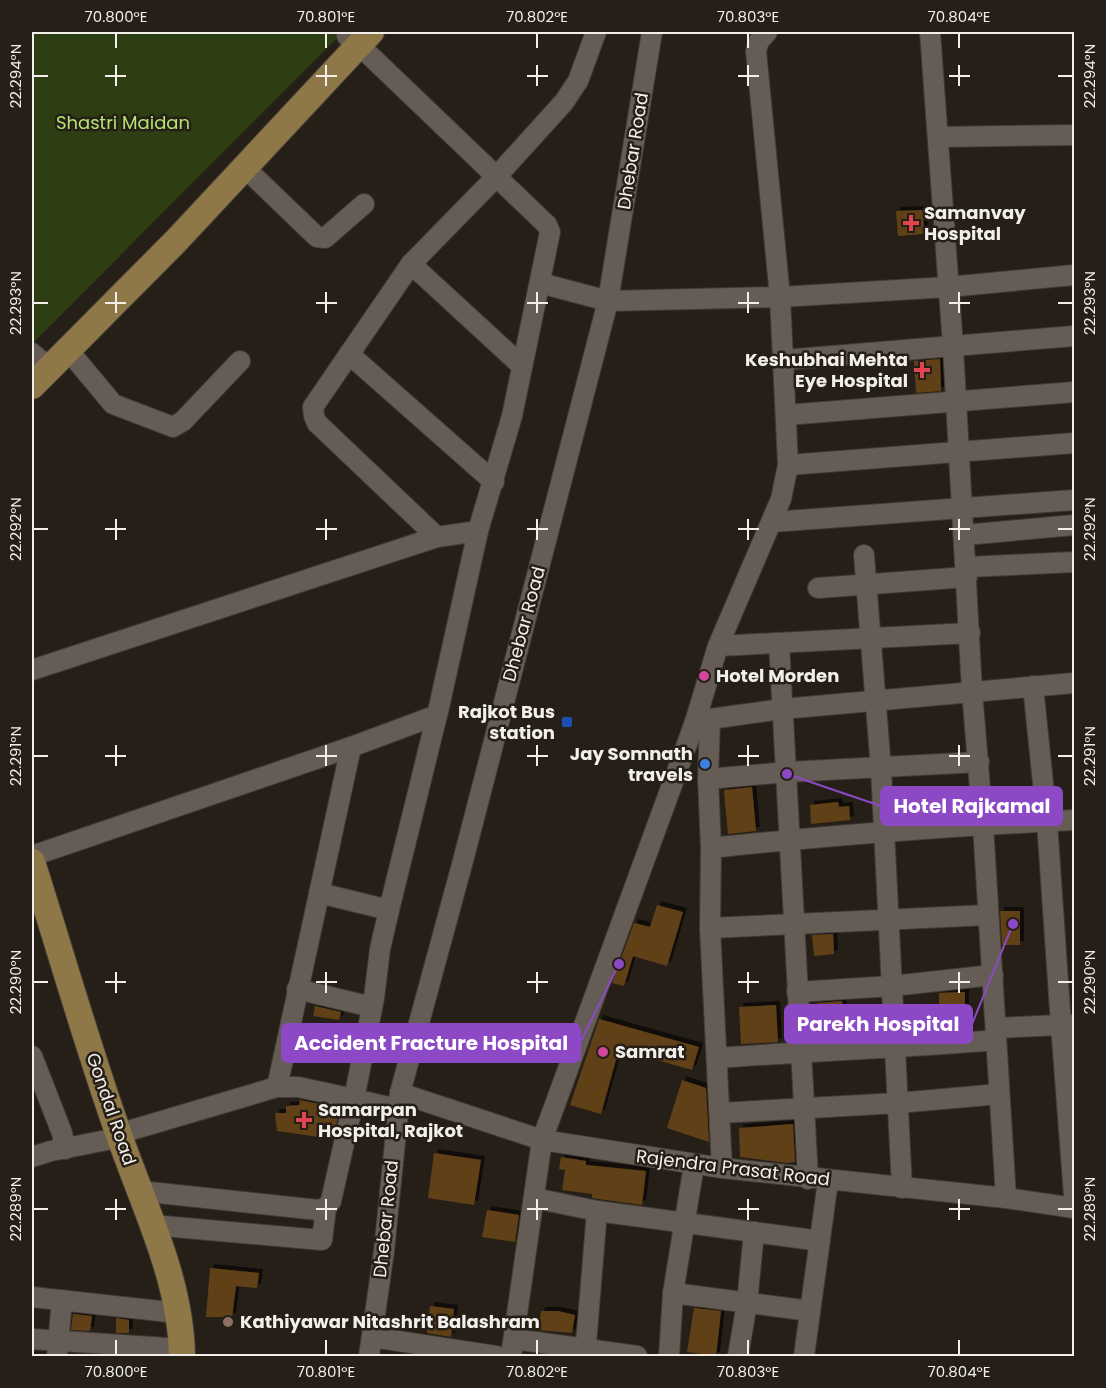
<svg xmlns="http://www.w3.org/2000/svg" width="1106" height="1388" viewBox="0 0 1106 1388" font-family="Poppins,sans-serif">
<defs>
<filter id="shadow"><feDropShadow dx="4" dy="-4" stdDeviation="0" flood-color="#0009"/></filter>
</defs>
<rect width="100%" height="100%" fill="#251f18"/>
<!-- park -->
<path fill="#2d3e12" d="M32 32H343L32 344Z"/>
<!-- building -->
<g fill="#614015" filter="url(#shadow)">
<path d="M923 210 924 234 898 236 896 211Z"/>
<path d="M940 359 941 391 916 393 914 361Z"/>
<path d="M752 787 756 831 728 834 724 792 725 790Z"/>
<path d="M838 802 839 807 849 806 850 820 811 824 810 805Z"/>
<path d="M657 905 683 912 667 966 633 956 624 986 612 983 634 923 650 927Z"/>
<path d="M1000 911H1020V945H1002Z"/>
<path d="M833 934 834 954 814 956 812 935Z"/>
<path d="M965 992V1010L939 1011V993Z"/>
<path d="M842 1001 843 1017 818 1019 817 1003Z"/>
<path d="M776 1005 778 1042 741 1044 739 1007Z"/>
<path d="M315 1006 341 1012 339 1020 313 1016Z"/>
<path d="M599 1019 699 1047 692 1070 619 1049 601 1114 570 1105Z"/>
<path d="M682 1080 706 1088 709 1142 667 1128Z"/>
<path d="M300 1100 340 1108 333 1139 277 1131 275 1113H286V1106L299 1105Z"/>
<path d="M793 1124 795 1162 787 1163 740 1157 739 1128Z"/>
<path d="M434 1153 481 1160 474 1205 428 1198Z"/>
<path d="M561 1157 586 1161V1165L646 1171 642 1205 599 1199 592 1198V1194L562 1190 565 1170 559 1169Z"/>
<path d="M487 1210 519 1215 515 1242 482 1237Z"/>
<path d="M210 1268 259 1273 257 1288 236 1286 232 1317H206Z"/>
<path d="M430 1306 454 1309 451 1337 427 1333Z"/>
<path d="M694 1308 721 1311 716 1356 687 1352Z"/>
<path d="M541 1311H558L575 1315 572 1333 538 1330Z"/>
<path d="M73 1314 92 1316 90 1331 71 1330Z"/>
<path d="M116 1318 129 1320V1333H116Z"/>
</g>
<g fill="none" stroke-linecap="round" stroke-linejoin="round">
<defs>
<g id="minor">
<path d="M930 32 953 346 972 691 983 825 1006 1198"/>
<path d="M347 36 360 46 547 225 550 232 512 416 478 531 439 707 389 910 380 949 374 998 354 1099 397 1109"/>
<path d="M938 137 1074 135"/>
<path d="M244 167 317 237 325 238 364 204"/>
<path d="M411 264 522 366"/>
<path d="M540 283 608 301 780 297 948 287 1074 275"/>
<path d="M68 350 113 404 173 427 183 421 240 361"/>
<path d="M32 353 39 359"/>
<path d="M349 354 494 482"/>
<path d="M784 360 1074 336"/>
<path d="M786 415 1074 392"/>
<path d="M788 465 1074 443"/>
<path d="M772 522 1074 500"/>
<path d="M478 531 437 537 317 423 314 416 313 407 411 264 497 176 564 102 578 81 596 32"/>
<path d="M965 535 1074 525"/>
<path d="M864 555 881 769 902 1188"/>
<path d="M967 567 1074 562"/>
<path d="M818 588 967 577"/>
<path d="M779 643 808 1179"/>
<path d="M718 646 970 633"/>
<path d="M32 670 437 537"/>
<path d="M1033 686 1047 822 1061 1025H1074"/>
<path d="M710 719 782 709 1074 683"/>
<path d="M695 722 710 719 708 779 711 848 710 928 722 1168"/>
<path d="M708 779 787 772 979 762"/>
<path d="M711 848C832 835 953 826 1074 820"/>
<path d="M32 856 351 747"/>
<path d="M319 893 389 910"/>
<path d="M710 928 988 915"/>
<path d="M297 989 372 1007"/>
<path d="M797 992 892 986 993 975"/>
<path d="M996 1028 1061 1025 1074 1196"/>
<path d="M32 1056 62 1133 65 1149"/>
<path d="M717 1058C810 1051 903 1048 996 1040"/>
<path d="M400 1093 542 1140 722 1168 1006 1198 1074 1208"/>
<path d="M720 1113 898 1103 999 1094"/>
<path d="M32 1157 51 1151 107 1140 118 1134 277 1087 351 747 437 715"/>
<path d="M140 1191 318 1210 326 1208 331 1201 354 1099 298 1087H277"/>
<path d="M534 1198 597 1211 820 1241"/>
<path d="M152 1225 322 1240 326 1208"/>
<path d="M673 1293 810 1311"/>
<path d="M32 1297 178 1313"/>
<path d="M372 1337 496 1356"/>
<path d="M32 1339 182 1349"/>
<path d="M514 1339 637 1356"/>
<path d="M57 1356 62 1300"/>
<path d="M369 1356 384 1251 400 1093 464 857 608 301 652 32"/>
<path d="M511 1356 542 1140 695 722 718 646 781 499 788 465 780 297 756 51 759 41 767 32"/>
<path d="M585 1356 597 1211"/>
<path d="M669 1356 673 1293 694 1165"/>
<path d="M738 1356 747 1303 754 1232"/>
<path d="M804 1356 828 1181"/>
</g>
<g id="major">
<path d="M32 386 176 241 371 32"/>
<path d="M32 862C61 953 87 1045 119 1135 144 1207 181 1279 182 1356"/>
</g>
</defs>
<!-- minor casing -->
<use href="#minor" stroke="#403b36" stroke-width="22"/>
<!-- major casing -->
<use href="#major" stroke="#403b36" stroke-width="28"/>
<!-- minor -->
<use href="#minor" stroke="#655d55" stroke-width="20"/>
<!-- major -->
<use href="#major" stroke="#8f7848" stroke-width="26"/>
</g>
<!-- ticks -->
<path fill="none" stroke="#f2eee9" stroke-width="2" d="M116 33V48M326 33V48M537 33V48M748 33V48M959 33V48M116 65V86M326 65V86M537 65V86M748 65V86M959 65V86M33 76H48M105 76H126M316 76H337M527 76H548M738 76H759M949 76H970M1058 76H1073M116 292V313M326 292V313M537 292V313M748 292V313M959 292V313M33 303H48M105 303H126M316 303H337M527 303H548M738 303H759M949 303H970M1058 303H1073M116 519V540M326 519V540M537 519V540M748 519V540M959 519V540M33 529H48M105 529H126M316 529H337M527 529H548M738 529H759M949 529H970M1058 529H1073M116 745V766M326 745V766M537 745V766M748 745V766M959 745V766M33 756H48M105 756H126M316 756H337M527 756H548M738 756H759M949 756H970M1058 756H1073M116 972V993M326 972V993M537 972V993M748 972V993M959 972V993M33 982H48M105 982H126M316 982H337M527 982H548M738 982H759M949 982H970M1058 982H1073M116 1199V1220M326 1199V1220M537 1199V1220M748 1199V1220M959 1199V1220M33 1209H48M105 1209H126M316 1209H337M527 1209H548M738 1209H759M949 1209H970M1058 1209H1073M116 1340V1355M326 1340V1355M537 1340V1355M748 1340V1355M959 1340V1355"/>
<!-- markers -->
<g fill="#e0444e" stroke="#251f18" stroke-width="2">
<path d="M908 214h6v6h6v6h-6v6h-6v-6h-6v-6h6z"/>
<path d="M919 361h6v6h6v6h-6v6h-6v-6h-6v-6h6z"/>
<path d="M301 1111h6v6h6v6h-6v6h-6v-6h-6v-6h6z"/>
</g>
<g fill="#d1479c" stroke="#251f18" stroke-width="2">
<circle cx="704" cy="676" r="6"/>
<circle cx="603" cy="1052" r="6"/>
</g>
<rect fill="#1a4fb4" stroke="#251f18" stroke-width="2" x="561" y="716" width="12" height="12" rx="3"/>
<circle fill="#3f7fe0" stroke="#251f18" stroke-width="2" cx="705" cy="764" r="6"/>
<circle fill="#8d6e63" stroke="#251f18" stroke-width="2" cx="228" cy="1322" r="6"/>
<g text-anchor="middle" stroke-width="5" stroke-linejoin="round" paint-order="stroke">
<!-- park labels -->
<g font-size="18" fill="#b5e472" stroke="#251f18">
<text x="123" y="129">Shastri Maidan</text>
</g>
<!-- street labels -->
<g font-size="18" fill="#f2eee9" stroke="#251f18">
<text transform="translate(633 151) rotate(-81)" y="6">Dhebar Road</text>
<text transform="translate(524 624) rotate(-75)" y="6">Dhebar Road</text>
<text transform="translate(111 1109) rotate(71)" y="6">Gondal Road</text>
<text transform="translate(733 1168) rotate(7)" y="6">Rajendra Prasat Road</text>
<text transform="translate(386 1219) rotate(-84)" y="6">Dhebar Road</text>
</g>
<!-- poi labels -->
<g font-size="18" font-weight="bold" fill="#f2eee9" stroke="#251f18" text-anchor="start">
<text x="924" y="219">Samanvay<tspan x="924" dy="21">Hospital</tspan></text>
<text x="908" y="366" text-anchor="end">Keshubhai Mehta<tspan x="908" dy="21">Eye Hospital</tspan></text>
<text x="716" y="682">Hotel Morden</text>
<text x="555" y="718" text-anchor="end">Rajkot Bus<tspan x="555" dy="21">station</tspan></text>
<text x="693" y="760" text-anchor="end">Jay Somnath<tspan x="693" dy="21">travels</tspan></text>
<text x="615" y="1058">Samrat</text>
<text x="318" y="1116">Samarpan<tspan x="318" dy="21">Hospital, Rajkot</tspan></text>
<text x="240" y="1328">Kathiyawar Nitashrit Balashram</text>
</g>
</g>
<!-- callouts -->
<path fill="none" stroke="#8d49c5" stroke-width="2" d="M787 774L881 806M1013 924L972 1024M619 964L580 1043"/>
<g fill="#8d49c5" stroke="#251f18" stroke-width="2">
<circle cx="787" cy="774" r="6"/>
<circle cx="1013" cy="924" r="6"/>
<circle cx="619" cy="964" r="6"/>
</g>
<g fill="#8d49c5" stroke="#8d49c5" stroke-width="2">
<rect x="881" y="787" width="181" height="38" rx="6"/>
<rect x="785" y="1005" width="187" height="38" rx="6"/>
<rect x="282" y="1024" width="298" height="38" rx="6"/>
</g>
<g font-size="20" text-anchor="middle" font-weight="bold" fill="#fff">
<text x="972" y="813">Hotel Rajkamal</text>
<text x="878" y="1031">Parekh Hospital</text>
<text x="431" y="1050">Accident Fracture Hospital</text>
</g>
<!-- border -->
<rect width="1106" height="1388" fill="none" stroke="#251f18" stroke-width="66"/>
<rect x="33" y="33" width="1040" height="1322" fill="none" stroke="#f2eee9" stroke-width="2"/>
<g font-size="15" text-anchor="middle" fill="#f2eee9">
<text x="116" y="22">70.800°E</text>
<text x="326" y="22">70.801°E</text>
<text x="537" y="22">70.802°E</text>
<text x="748" y="22">70.803°E</text>
<text x="959" y="22">70.804°E</text>
<text transform="translate(16 76) rotate(-90)" y="5">22.294°N</text>
<text transform="translate(1090 76) rotate(-90)" y="5">22.294°N</text>
<text transform="translate(16 303) rotate(-90)" y="5">22.293°N</text>
<text transform="translate(1090 303) rotate(-90)" y="5">22.293°N</text>
<text transform="translate(16 529) rotate(-90)" y="5">22.292°N</text>
<text transform="translate(1090 529) rotate(-90)" y="5">22.292°N</text>
<text transform="translate(16 756) rotate(-90)" y="5">22.291°N</text>
<text transform="translate(1090 756) rotate(-90)" y="5">22.291°N</text>
<text transform="translate(16 982) rotate(-90)" y="5">22.290°N</text>
<text transform="translate(1090 982) rotate(-90)" y="5">22.290°N</text>
<text transform="translate(16 1209) rotate(-90)" y="5">22.289°N</text>
<text transform="translate(1090 1209) rotate(-90)" y="5">22.289°N</text>
<text x="116" y="1377">70.800°E</text>
<text x="326" y="1377">70.801°E</text>
<text x="537" y="1377">70.802°E</text>
<text x="748" y="1377">70.803°E</text>
<text x="959" y="1377">70.804°E</text>
</g>
</svg>
